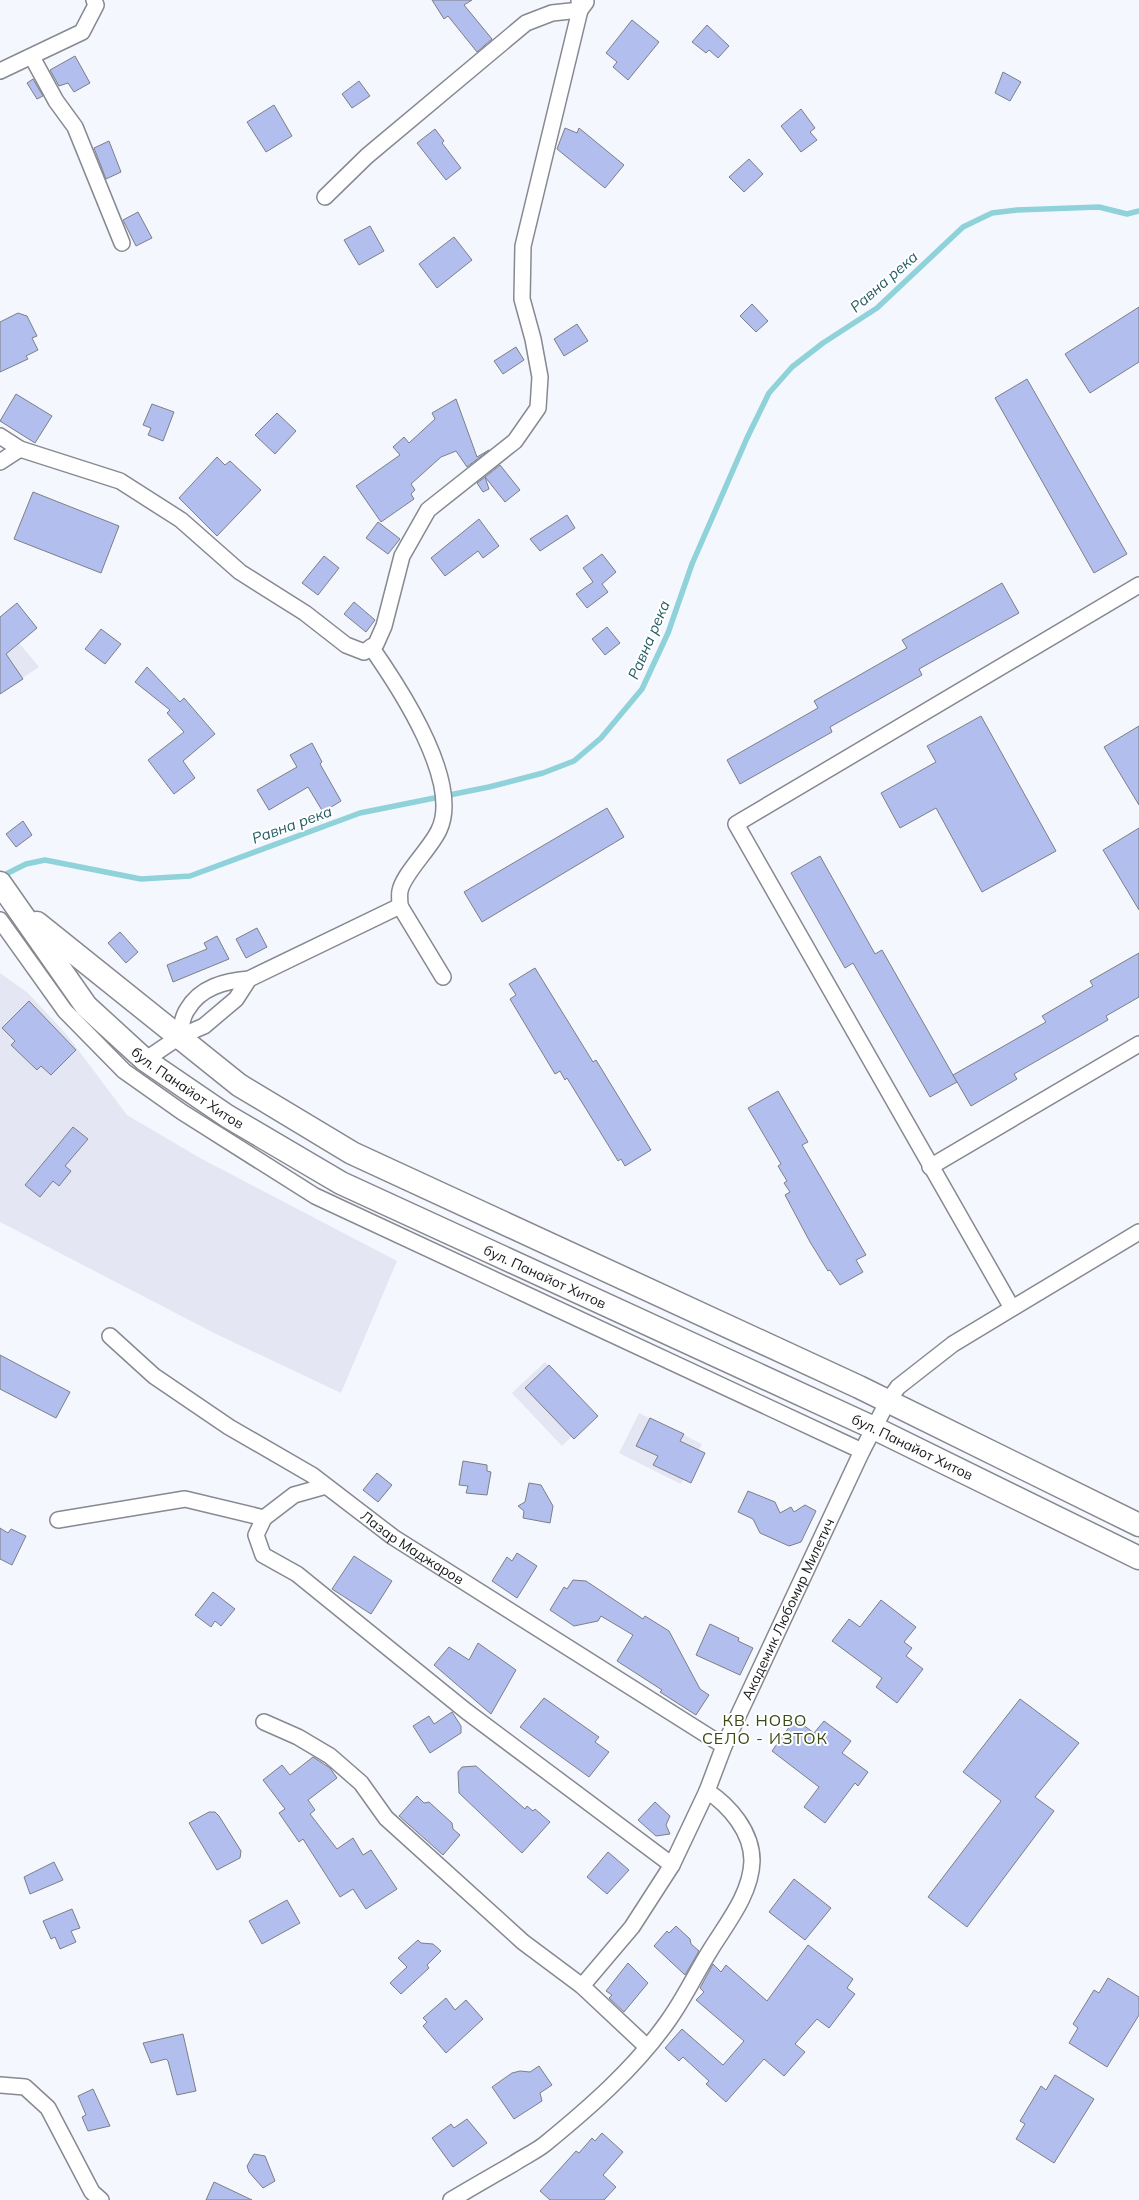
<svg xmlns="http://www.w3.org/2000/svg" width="1139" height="2200" viewBox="0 0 1139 2200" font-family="Mulish,sans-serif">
<rect width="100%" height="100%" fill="#f5f7ff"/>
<!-- built -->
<g fill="#e4e7f3">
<path d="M0 620 39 667 0 693Z"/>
<path d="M0 973 28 993 67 1035 127 1115 200 1158 397 1261 341 1393 216 1334 0 1222Z"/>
<path d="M545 1362 594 1415 562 1446 512 1393Z"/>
<path d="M639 1413 702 1444 681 1484 619 1453Z"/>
</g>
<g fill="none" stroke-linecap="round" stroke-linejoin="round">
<!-- stream -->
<path stroke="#8fd2d9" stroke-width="5.5" d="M2 876 26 864 45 860 141 879 190 876 360 813 489 787 543 773 574 761 601 738 642 689 668 633 692 564 747 438 769 393 792 367 823 343 877 308 963 227 992 213 1017 210 1099 207 1127 214 1139 211"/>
</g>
<!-- building -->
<g fill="#b2bfee" stroke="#7d7f86">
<path d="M432 0H472L464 5 492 39 477 52 448 16 444 19Z"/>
<path d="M632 20 659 42 628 80 613 67 617 62 606 53Z"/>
<path d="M707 25 729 46 718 58 709 50 706 53 692 42Z"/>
<path d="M75 56 90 83 74 92 68 83 59 86 50 70Z"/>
<path d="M1003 72 1021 82 1010 101 995 93Z"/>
<path d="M33 79 43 96 37 99 27 83Z"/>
<path d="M359 81 370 96 352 108 342 94Z"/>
<path d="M274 105 292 136 266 152 247 122Z"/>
<path d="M801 109 815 128 810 132 817 140 801 152 781 126Z"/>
<path d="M565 128 577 133 579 128 624 165 605 188 557 149Z"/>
<path d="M435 129 444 141 442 143 461 168 446 180 417 143Z"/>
<path d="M109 141 121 172 106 179 94 148Z"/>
<path d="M749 159 763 174 744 192 729 177Z"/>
<path d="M138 212 152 238 136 246 123 220Z"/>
<path d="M370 226 384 251 359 265 344 240Z"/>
<path d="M454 237 472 260 437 288 419 264Z"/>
<path d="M752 304 768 321 756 332 740 316Z"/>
<path d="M1139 307V362L1090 393 1065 354Z"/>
<path d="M18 313 27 316 37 336 32 338 38 350 26 356 28 359 0 372V322Z"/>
<path d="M577 324 588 341 564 356 554 339Z"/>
<path d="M516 347 524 360 503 374 494 361Z"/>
<path d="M1027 379 1127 554 1094 573 995 398Z"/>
<path d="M16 394 52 416 35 443 0 421Z"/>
<path d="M456 399 477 457 489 450 467 467 456 451 441 457 411 484 415 490 411 494 414 499 381 522 356 486 400 455 393 447 404 437 409 443 435 419 432 413Z"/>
<path d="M152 404 174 412 163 441 148 435 151 428 143 425Z"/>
<path d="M277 413 296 431 275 454 255 435Z"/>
<path d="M217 457 225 465 230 461 261 490 217 536 179 498Z"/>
<path d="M500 465 520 490 505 502 485 477Z"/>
<path d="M485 477 489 489 483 492 477 483Z"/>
<path d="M33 492 119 526 101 573 14 539Z"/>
<path d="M567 515 575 528 540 551 530 539Z"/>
<path d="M479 519 499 546 483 558 478 551 445 576 431 558Z"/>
<path d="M378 522 400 539 388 554 366 538Z"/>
<path d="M602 554 616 572 602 584 608 592 587 608 576 594 593 582 583 568Z"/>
<path d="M324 556 339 568 318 595 302 583Z"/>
<path d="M1002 583 1019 613 919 669 922 675 830 727 832 732 740 784 727 760 818 708 814 701 907 648 902 640Z"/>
<path d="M354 602 375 620 366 632 344 614Z"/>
<path d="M17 603 37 628 6 654 23 679 0 694V617Z"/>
<path d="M607 627 620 643 605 655 592 639Z"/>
<path d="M101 629 121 644 105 664 85 649Z"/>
<path d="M147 667 180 702 184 698 215 734 183 761 195 778 174 794 148 760 184 732 167 713 170 710 135 682Z"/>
<path d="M981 716 1056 851 982 892 936 808 900 828 881 793 936 762 927 746Z"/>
<path d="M1139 726V805L1104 747Z"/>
<path d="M312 743 322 762 320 764 341 801 323 812 308 787 269 810 257 790 297 767 290 755Z"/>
<path d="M607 808 624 837 482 922 464 892Z"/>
<path d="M23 821 32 835 16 847 6 834Z"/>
<path d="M1139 828V910L1103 850Z"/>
<path d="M820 856 875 954 882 950 957 1082 930 1097 853 963 845 968 791 873Z"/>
<path d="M257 928 267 947 246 958 236 939Z"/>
<path d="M120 932 138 952 126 963 108 943Z"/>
<path d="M217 936 229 959 173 982 167 965 207 949 204 943Z"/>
<path d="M1139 953V997L1106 1016 1108 1020 1014 1074 1017 1079 971 1106 953 1075 1046 1022 1042 1016 1093 986 1090 981Z"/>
<path d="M535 968 593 1062 596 1060 651 1150 625 1166 621 1159 618 1161 567 1078 565 1080 560 1071 555 1074 510 999 516 995 509 984Z"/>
<path d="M29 1001 76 1050 51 1075 41 1066 37 1070 11 1045 15 1041 2 1028Z"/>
<path d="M778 1091 808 1142 802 1145 866 1255 856 1260 863 1272 840 1285 830 1270 828 1271 810 1242 785 1195 790 1192 784 1183 787 1181 778 1166 781 1164 748 1108Z"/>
<path d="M73 1127 88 1139 65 1166 71 1171 59 1186 53 1181 40 1197 25 1185Z"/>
<path d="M0 1355 70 1392 56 1418 0 1389Z"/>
<path d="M549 1365 598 1416 574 1439 525 1388Z"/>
<path d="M650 1418 684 1434 680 1441 705 1453 691 1483 653 1465 658 1456 636 1446Z"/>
<path d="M463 1461 487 1465V1471L491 1472 487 1495 466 1493 468 1486 459 1485Z"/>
<path d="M377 1473 392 1485 378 1502 363 1490Z"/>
<path d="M529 1483 541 1485 553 1506 550 1523 523 1518 524 1511 518 1506 525 1502Z"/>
<path d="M748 1491 775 1502 780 1513 791 1507 794 1512 805 1505 816 1511 801 1542 789 1546 760 1533 753 1519 738 1512Z"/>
<path d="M0 1528 8 1533 11 1529 26 1536 12 1565 0 1559Z"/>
<path d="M517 1553 537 1566 517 1598 492 1581 507 1557 512 1561Z"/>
<path d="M354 1556 392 1581 371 1614 332 1589Z"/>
<path d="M573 1580 586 1581 643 1619 645 1616 669 1631 700 1689 709 1695 696 1715 660 1692 662 1690 617 1661 633 1635 601 1616 598 1621 574 1626 550 1610 564 1587 567 1589Z"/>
<path d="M213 1592 235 1609 221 1626 215 1621 211 1627 195 1615Z"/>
<path d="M881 1600 916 1627 904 1642 912 1648 906 1656 923 1669 897 1703 876 1687 882 1678 832 1641 849 1619 860 1627Z"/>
<path d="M710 1624 739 1638 738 1641 753 1648 740 1675 696 1655Z"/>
<path d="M478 1643 516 1670 491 1714 434 1665 449 1647 469 1660Z"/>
<path d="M544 1698 599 1737 595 1742 609 1752 589 1777 520 1727Z"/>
<path d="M1020 1699 1079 1743 1035 1797 1054 1811 967 1927 928 1897 1001 1801 963 1772Z"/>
<path d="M452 1712 461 1726V1733L430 1753 413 1726 429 1716 434 1724Z"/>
<path d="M795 1719 814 1733 824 1721 851 1741 842 1753 868 1772 858 1786 855 1783 825 1823 804 1807 819 1787 772 1751Z"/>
<path d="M313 1757 330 1768 337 1778 308 1800 315 1810 310 1814 337 1849 353 1838 363 1855 371 1850 397 1889 366 1909 353 1889 340 1897 303 1839 299 1842 279 1813 285 1809 263 1780 282 1765 290 1775Z"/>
<path d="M476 1766 525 1809 527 1806 533 1811 535 1809 550 1822 522 1853 459 1793 458 1772 462 1767Z"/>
<path d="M417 1796 424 1803 429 1802 452 1823 453 1829 460 1835 443 1855 399 1816Z"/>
<path d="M655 1802 670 1816 666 1825 670 1834 656 1836 638 1820Z"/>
<path d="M209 1812H215L219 1816 241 1851 240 1858 217 1870 189 1823Z"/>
<path d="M608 1852 629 1870 607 1894 587 1877Z"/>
<path d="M54 1862 63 1880 30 1894 24 1877Z"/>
<path d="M794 1879 831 1908 805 1940 769 1912Z"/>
<path d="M287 1900 300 1923 262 1944 249 1921Z"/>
<path d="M72 1909 80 1928 71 1931 76 1942 60 1949 55 1937 51 1939 43 1921Z"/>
<path d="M676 1926 690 1939 691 1944 699 1951 685 1975 654 1946 667 1931 669 1933Z"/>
<path d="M418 1940 421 1943 433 1944 441 1951 427 1965 429 1968 401 1994 390 1983 407 1967 398 1958Z"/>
<path d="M808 1945 853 1979 847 1988 855 1994 829 2028 817 2019 795 2044 805 2052 784 2076 764 2059 726 2102 706 2084 709 2081 683 2057 679 2061 665 2048 682 2029 723 2065 744 2041 696 2000 704 1992 700 1988 713 1964 721 1972 726 1965 767 2001Z"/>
<path d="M628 1963 648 1983 624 2012 609 1998 612 1995 606 1991Z"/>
<path d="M1108 1978 1139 1997V2015L1107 2067 1069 2043 1078 2028 1073 2024 1094 1990 1099 1993Z"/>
<path d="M446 1998 455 2010 466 2000 483 2019 446 2053 423 2026 427 2022 423 2018Z"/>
<path d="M183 2034 196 2091 177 2095 168 2061 166 2059 151 2063 143 2043Z"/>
<path d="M539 2066 552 2085 540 2093 542 2101 514 2119 492 2087 512 2073 520 2071 530 2072Z"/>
<path d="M1055 2075 1094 2099 1054 2163 1016 2139 1025 2124 1020 2121 1041 2086 1046 2090Z"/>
<path d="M93 2089 110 2126 88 2131 82 2117 86 2115 78 2096Z"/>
<path d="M467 2119 487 2143 453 2167 432 2138 451 2124 454 2128Z"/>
<path d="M602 2133 623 2152 603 2175 616 2187 604 2200H550L540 2191 576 2151 579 2153 592 2138 595 2141Z"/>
<path d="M254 2154 265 2156 275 2181 263 2188 249 2172 247 2166Z"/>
<path d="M214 2182 252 2200H206Z"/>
</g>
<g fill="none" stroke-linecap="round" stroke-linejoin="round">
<defs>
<g id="street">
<path d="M32 57 56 101 75 127 122 243"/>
<path d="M0 71 82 32 96 5 94 0"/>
<path d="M325 197 367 156 526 23 552 13 580 10 586 2"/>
<path d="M0 436 20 449 0 462"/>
<path d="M20 449 120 481 181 520 240 572 305 613 346 645 364 652 376 644 384 626 402 556 428 510 515 441 538 408 540 377 533 339 522 299 523 246 580 10 579 0"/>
<path d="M371 647C399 687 462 782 439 830 431 848 403 874 400 891 399 896 400 901 400 906"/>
<path d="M0 920 65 1011 124 1071 182 1112 315 1196 862 1451"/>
<path d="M179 1037C181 1028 182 1017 187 1010 200 987 225 981 249 979L400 906 443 977"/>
<path d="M145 1060 179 1037 204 1026 236 999 249 979"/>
<path d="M930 1167 1139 1044"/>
<path d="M1012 1308 736 824 1139 585"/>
<path id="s1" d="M110 1336 154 1376 229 1427 312 1475 393 1537 724 1746"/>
<path d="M326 1486 294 1495 264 1518 256 1535 263 1555 297 1574 466 1711 672 1865"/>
<path d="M58 1520 185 1499 264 1518"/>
<path d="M264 1722 298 1737 330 1756 361 1783 386 1818 523 1942 582 1986 647 2047"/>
<path d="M582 1986 632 1927 672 1865 707 1791"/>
<path d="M0 2085 25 2087 48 2108 92 2192 101 2200"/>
<path id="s2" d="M451 2200C471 2188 492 2176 513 2164 523 2157 535 2152 545 2144 589 2108 635 2068 668 2021 684 1999 696 1973 711 1949 727 1923 751 1894 752 1861 752 1832 730 1806 707 1791L724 1746 862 1451 888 1401 898 1387 953 1344 1139 1232"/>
</g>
<g id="secondary">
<path id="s3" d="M0 883 86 1006 145 1060 227 1116 341 1183 874 1428 1139 1558"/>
<path d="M37 923 239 1085 352 1153 859 1387 1139 1525"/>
</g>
</defs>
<!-- street casing -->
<use href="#street" stroke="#878990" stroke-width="18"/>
<!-- secondary casing -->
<use href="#secondary" stroke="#878990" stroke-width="25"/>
<!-- street -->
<use href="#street" stroke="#fff" stroke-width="15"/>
<!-- secondary -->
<use href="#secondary" stroke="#fff" stroke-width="22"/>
</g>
<g text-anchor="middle" stroke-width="4" stroke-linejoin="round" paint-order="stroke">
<!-- street labels -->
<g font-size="14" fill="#18191c" stroke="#fff">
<text dy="5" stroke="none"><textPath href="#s3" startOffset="281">бул. Панайот Хитов</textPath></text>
<text dy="5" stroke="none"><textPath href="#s3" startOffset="686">бул. Панайот Хитов</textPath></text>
<text dy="5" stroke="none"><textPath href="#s3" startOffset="1091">бул. Панайот Хитов</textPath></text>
<text dy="5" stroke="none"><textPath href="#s1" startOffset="370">Лазар Маджаров</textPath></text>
<text dy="5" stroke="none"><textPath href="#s2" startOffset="752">Академик Любомир Милетич</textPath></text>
</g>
<!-- water labels -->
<g font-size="15" font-style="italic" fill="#255e63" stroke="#fff">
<text transform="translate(884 282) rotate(-41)" y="5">Равна река</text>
<text transform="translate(649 640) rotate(-67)" y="5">Равна река</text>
<text transform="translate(292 825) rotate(-20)" y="5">Равна река</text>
</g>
<!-- quarter labels -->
<g font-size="16" letter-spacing="1" fill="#394a14" stroke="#fff">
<text x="765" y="1726">КВ. НОВО<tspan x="765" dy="18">СЕЛО - ИЗТОК</tspan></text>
</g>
</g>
</svg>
